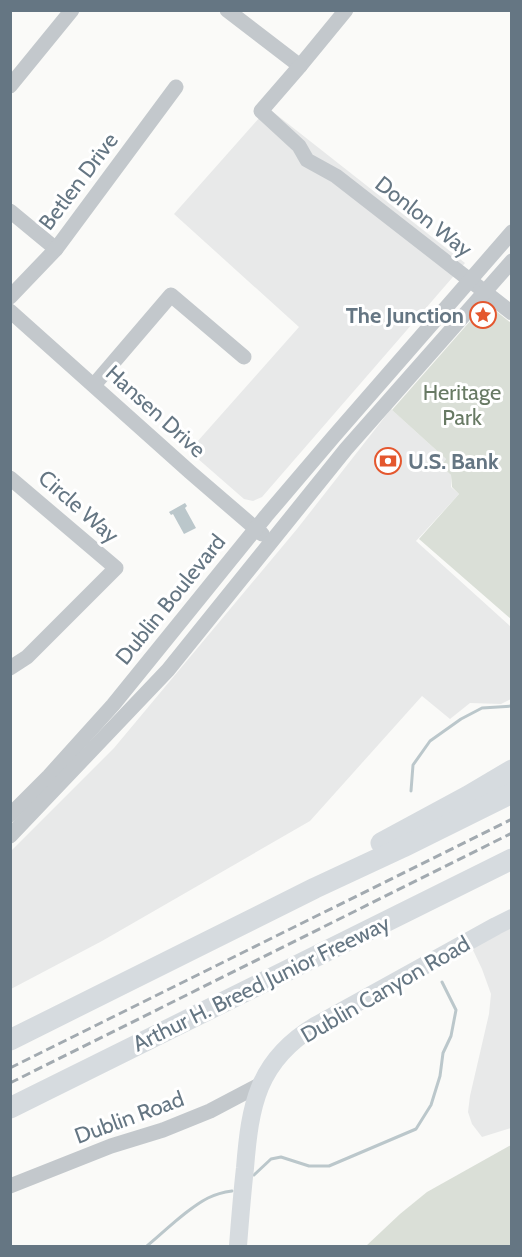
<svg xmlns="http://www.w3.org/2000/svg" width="522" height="1257" viewBox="0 0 522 1257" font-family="Cabin,sans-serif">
<rect width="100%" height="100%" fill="#fafaf8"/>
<!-- built -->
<g fill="#e8e9e9">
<path d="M268 108 465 263 262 497 253 501 244 499 189 451 299 327 174 214Z"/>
<path d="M391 409 446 459 441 466 451 475V487L459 494 416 541 511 627V699L501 704 470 703 450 719 422 696 310 821 102 941 11 989V851L114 748 297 529Z"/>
<path d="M511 927V1128L482 1137 472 1124 468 1112 470 1096 489 1014 491 994 482 969 472 948Z"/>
</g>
<!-- green -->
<g fill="#dadfd7">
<path d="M486 303 511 323V619L419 539 459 494 452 487 451 475 441 466 446 459 392 410Z"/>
<path d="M511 1145V1246H366L400 1214 427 1192Z"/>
</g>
<!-- water -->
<path fill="#bbc7cb" d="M185 503 187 506 185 508 196 528 184 534 173 514 171 515 169 512Z"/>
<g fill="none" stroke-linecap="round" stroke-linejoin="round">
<!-- stream -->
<g stroke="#bbc7cb" stroke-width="3">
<path d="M411 791 413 765 430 741 461 719 482 708 512 706"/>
<path d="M254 1175 271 1159 281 1157 309 1166H329L416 1129 431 1105 440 1076 443 1053 451 1036 456 1010 442 982"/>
<path d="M147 1246C165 1231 188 1208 208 1198 216 1194 224 1192 232 1191"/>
</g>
<!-- minor -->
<g stroke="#c3c8cc" stroke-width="15">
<path d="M227 10 300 66 346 10"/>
<path d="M300 66 261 111 299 146 307 160 336 176 512 313"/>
<path d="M10 86 72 10"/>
<path d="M10 211 56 249"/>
<path d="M10 297 56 249 176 87"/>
<path d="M10 311 190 472 262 534"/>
<path d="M94 385 171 295 244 357"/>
<path d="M10 478 116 568 27 657 10 668"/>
<path d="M10 815 49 776 113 705 266 516 335 435 512 232"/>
<path d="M10 836 168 670 346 449 512 261"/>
<path d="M10 1186 111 1146 163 1130 210 1111 261 1084"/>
</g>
<!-- major -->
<path stroke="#d6dbdf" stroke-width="18" d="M238 1246C240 1220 242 1194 245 1168 250 1106 257 1061 315 1026L496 926 512 918"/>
<!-- highway -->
<g stroke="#d6dbdf" stroke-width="21">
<path d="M381 843 468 796 512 770"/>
<path d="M10 1040 315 888 403 847 512 793"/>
<path d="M10 1108 512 859"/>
</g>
<!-- rail -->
<g stroke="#a2aab0" stroke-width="3" stroke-dasharray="9 4.5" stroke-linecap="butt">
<path d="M10 1068 512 819"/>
<path d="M10 1083 512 833"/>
</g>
</g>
<!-- icons -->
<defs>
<symbol id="sight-ring" viewBox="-11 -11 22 22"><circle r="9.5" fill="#fff" stroke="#e4572e" stroke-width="1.5"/><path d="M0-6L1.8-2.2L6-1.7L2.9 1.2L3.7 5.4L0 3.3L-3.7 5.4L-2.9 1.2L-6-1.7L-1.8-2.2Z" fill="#e4572e"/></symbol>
<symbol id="bank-ring" viewBox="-11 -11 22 22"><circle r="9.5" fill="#fff" stroke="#e4572e" stroke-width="1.5"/><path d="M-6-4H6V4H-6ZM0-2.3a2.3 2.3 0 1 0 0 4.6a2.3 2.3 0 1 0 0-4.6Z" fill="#e4572e"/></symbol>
</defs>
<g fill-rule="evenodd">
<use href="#sight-ring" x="468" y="300" width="30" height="30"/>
<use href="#bank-ring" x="373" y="446" width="30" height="30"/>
</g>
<g text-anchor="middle" stroke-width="6" stroke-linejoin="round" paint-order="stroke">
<!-- street labels -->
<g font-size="22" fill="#657683" stroke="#fff">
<text transform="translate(78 181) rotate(-53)" y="8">Betlen Drive</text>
<text transform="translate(424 216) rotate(38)" y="8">Donlon Way</text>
<text transform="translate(156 411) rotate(42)" y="8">Hansen Drive</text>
<text transform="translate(79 506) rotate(41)" y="8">Circle Way</text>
<text transform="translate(170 599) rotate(-51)" y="8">Dublin Boulevard</text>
<text transform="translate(261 983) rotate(-26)" y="8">Arthur H. Breed Junior Freeway</text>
<text transform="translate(385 989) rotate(-30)" y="8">Dublin Canyon Road</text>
<text transform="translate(129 1117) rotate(-20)" y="8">Dublin Road</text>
</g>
<!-- poi labels -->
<g font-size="22" font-weight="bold" fill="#657683" stroke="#fff" text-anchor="end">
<text x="464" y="323">The Junction</text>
<text x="408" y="469" text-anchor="start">U.S. Bank</text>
</g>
<!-- park labels -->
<g font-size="22" fill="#687a64" stroke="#fff">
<text x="462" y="400">Heritage<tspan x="462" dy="25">Park</tspan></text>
</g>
</g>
<!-- border -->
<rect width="522" height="1257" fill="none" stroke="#657683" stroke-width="24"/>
</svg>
